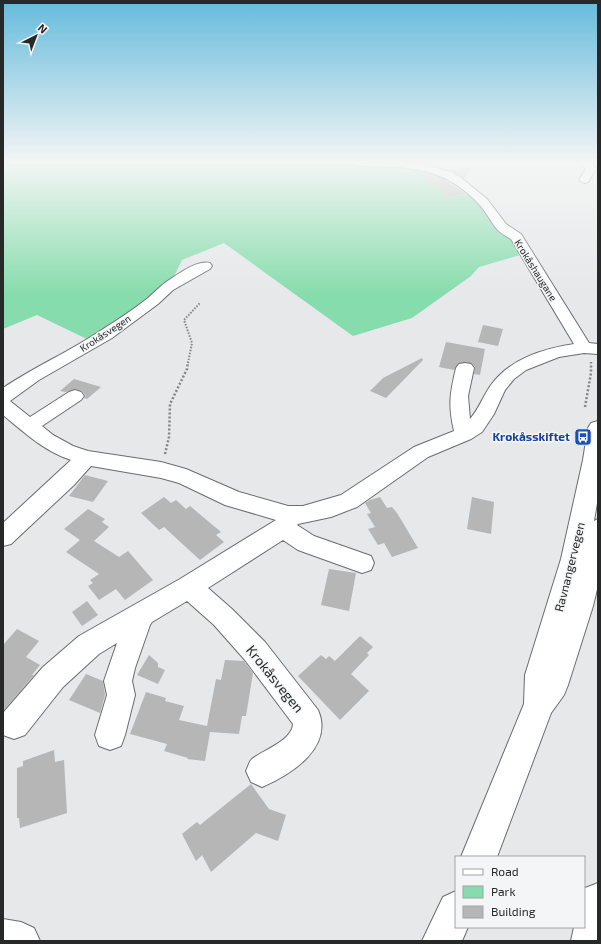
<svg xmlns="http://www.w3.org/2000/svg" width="601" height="944" viewBox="0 0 601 944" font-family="'Exo 2',sans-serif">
<rect width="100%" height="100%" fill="#e6e8e9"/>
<!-- green -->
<path fill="#86dcac" d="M3 163H350L363 166 423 167 452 180 431 182 448 197 470 194 513 237 524 254 479 267 471 276 412 318 353 336 224 243 182 260 169 287 89 340 37 315 3 329Z"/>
<!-- building -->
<g fill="#b6b6b7">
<path d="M472 166 464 179 448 170Z"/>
<path d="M426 173 450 183 466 194 448 197 420 174Z"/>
<path d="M483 325 503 329 498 346 478 342Z"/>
<path d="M446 342 485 349 480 375 474 374 475 367 471 363H459L454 370 439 367Z"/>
<path d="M422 358 423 360 386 398 370 391 383 378Z"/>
<path d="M74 379 101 387 87 399 84 398 86 396 82 391 75 389 66 392 60 391Z"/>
<path d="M85 475 108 481 93 502 69 496Z"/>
<path d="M164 497 171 503 176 500 186 509 190 506 221 532 216 535 224 542 200 560 164 527 159 530 141 513Z"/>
<path d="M380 497 387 508 392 507 397 513 418 548 392 557 384 543 378 545 368 529 375 527 367 514 371 513 365 503 370 500Z"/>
<path d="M472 497 494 502 491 534 467 529Z"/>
<path d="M88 509 105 519 102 522 109 527 94 541 119 557 128 551 153 580 125 600 116 589 99 600 88 586 93 583 90 580 99 574 66 552 80 540 64 529Z"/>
<path d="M329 569 356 573 349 611 321 605Z"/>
<path d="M87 601 98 615 82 626 72 612Z"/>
<path d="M17 629 39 641 26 657 40 665 32 675H34L3 711V645Z"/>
<path d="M360 636 373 647 367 653 369 655 351 674 369 691 340 720 298 676 321 655 326 659 329 656 335 661Z"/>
<path d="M149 655 158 663V667L165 670 158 684 137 675Z"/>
<path d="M225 660 244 661 253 673 246 716H242L239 734 210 732 205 761 187 759 188 758 164 751 167 744 130 734 146 692 166 698 165 701 184 706 179 720 207 726 216 679 221 680Z"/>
<path d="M86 674 103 681 105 695 100 713 69 700Z"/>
<path d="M54 750 55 762 64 760 67 813 20 828 19 818H17V768L23 766V761Z"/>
<path d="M251 784 269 809 286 815 278 841 256 833 211 872 202 855 196 861 182 834 197 822 200 825Z"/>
</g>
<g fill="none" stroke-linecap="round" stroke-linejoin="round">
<defs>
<g id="minor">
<path d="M354 163H417L451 172 460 177 487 199 506 224 521 234 589 343 598 344V354L584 353 559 357 526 370 514 379 505 390 494 414 482 432 471 439 428 457 357 507 331 517 298 524 297 525 314 536 371 556 374 563 371 570 362 573 298 550 283 540 208 588 232 609 265 642 318 710C334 747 292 774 262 787L251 782 246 771C248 767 249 762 252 759 263 750 292 741 293 724L245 660 214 625 187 601 152 622 150 625 135 668 132 681 135 695 125 735 121 746 110 750 99 746 95 735 107 695 104 681 117 643 99 654 63 687 25 735 14 739 3 735V713L43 667 79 636 180 579 276 520 225 505 179 483 161 478 91 466 74 485 11 544 3 546V523L71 460C44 451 25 433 3 415V388C34 367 69 352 100 331 116 321 133 310 148 298 155 292 161 285 169 280 180 273 197 260 210 263L212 266 210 269 173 290 158 304 112 338 39 380 10 401 30 417 69 392 75 390 81 392 84 396 81 400 42 426 53 435 73 446 88 451 161 462 186 469 239 492 288 506H303L341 495 414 447 454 431C448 405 450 393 456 368L459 364 465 363 471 364 474 368 468 396 470 419C479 409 483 396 491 385 510 359 542 349 574 344L511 239C506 236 500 233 496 228 490 220 485 210 478 203 441 165 408 167 359 166Z"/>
<path d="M581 163H592L596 169 588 182 584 183 579 180 586 169Z"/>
<path d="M598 883V941H571L574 927H584L585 888Z"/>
<path d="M3 919 21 922 34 928 40 941H3Z"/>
</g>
<g id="major">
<path d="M598 421V497L594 521 598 519V585L593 606 568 685 564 695 551 713 497 857H461L524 704 525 675 561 559 583 460 588 428 591 423Z"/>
<path d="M456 891V927H468L462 941H422L443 897Z"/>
</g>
</defs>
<!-- minor casing -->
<use href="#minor" stroke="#6b6c6d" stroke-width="2"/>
<!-- major casing -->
<use href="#major" stroke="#6b6c6d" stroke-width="2"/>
<!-- path-far1 -->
<path stroke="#848586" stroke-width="2" stroke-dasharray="1.5 1.5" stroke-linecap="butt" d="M188 363 192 343 184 320 200 303"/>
<!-- path -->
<g stroke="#848586" stroke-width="2.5" stroke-dasharray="2 2" stroke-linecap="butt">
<path d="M585 407 591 373V362"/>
<path d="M165 454 169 437 170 404 187 369 188 362"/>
</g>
<!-- minor -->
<use href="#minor" fill="#fff" fill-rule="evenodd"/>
<!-- major -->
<use href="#major" fill="#fff" fill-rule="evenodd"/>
</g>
<!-- sky -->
<linearGradient id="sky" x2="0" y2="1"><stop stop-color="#65bbdc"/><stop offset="0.55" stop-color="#f4f5f5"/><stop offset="1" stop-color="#f4f5f5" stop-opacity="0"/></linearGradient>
<rect width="601" height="295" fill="url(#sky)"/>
<!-- icons -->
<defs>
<symbol id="bus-square" viewBox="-11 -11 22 22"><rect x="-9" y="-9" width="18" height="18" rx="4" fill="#1a4fb4" stroke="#f4f5f6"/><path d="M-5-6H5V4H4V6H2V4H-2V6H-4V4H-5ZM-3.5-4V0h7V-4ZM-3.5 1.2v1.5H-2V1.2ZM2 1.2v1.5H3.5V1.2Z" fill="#fff"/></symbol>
</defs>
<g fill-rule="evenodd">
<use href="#bus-square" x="573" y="427" width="20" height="20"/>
</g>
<g text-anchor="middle" stroke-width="3" stroke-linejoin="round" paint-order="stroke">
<!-- far-street labels -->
<g font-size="10" fill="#272828" stroke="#f4f5f6">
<text transform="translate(536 270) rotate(58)" y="4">Krokåshaugane</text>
<text transform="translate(105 333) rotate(-33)" y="4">Krokåsvegen</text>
</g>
<!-- transit labels -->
<g font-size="12" font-weight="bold" fill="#164399" stroke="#f4f5f6" text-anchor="end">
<text x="570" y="441">Krokåsskiftet</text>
</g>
<!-- street labels -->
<g font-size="12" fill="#272828" stroke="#f4f5f6">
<text transform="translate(570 567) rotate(-76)" y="4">Ravnangervegen</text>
</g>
<!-- near-street labels -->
<g font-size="14" fill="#272828" stroke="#f4f5f6">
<text transform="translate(275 679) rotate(51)" y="5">Krokåsvegen</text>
</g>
</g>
<!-- border -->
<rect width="601" height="944" fill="none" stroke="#272828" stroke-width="8"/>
<!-- legend -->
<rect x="455" y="856" width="130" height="72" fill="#f4f5f6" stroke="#a2a3a4"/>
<rect x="463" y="869" width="20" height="6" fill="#ffffff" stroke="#a2a3a4"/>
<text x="491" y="876" font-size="12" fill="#272828">Road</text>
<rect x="463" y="886" width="20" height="12" fill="#86dcac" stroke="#a2a3a4"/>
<text x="491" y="896" font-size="12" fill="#272828">Park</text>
<rect x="463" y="906" width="20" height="12" fill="#b6b6b7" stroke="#a2a3a4"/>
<text x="491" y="916" font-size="12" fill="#272828">Building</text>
<!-- north arrow -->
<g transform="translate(36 36) rotate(42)" stroke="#f4f5f6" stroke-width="3" paint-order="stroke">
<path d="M0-3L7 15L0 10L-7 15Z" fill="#272828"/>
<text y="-6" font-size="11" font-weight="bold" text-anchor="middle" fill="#272828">N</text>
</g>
</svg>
